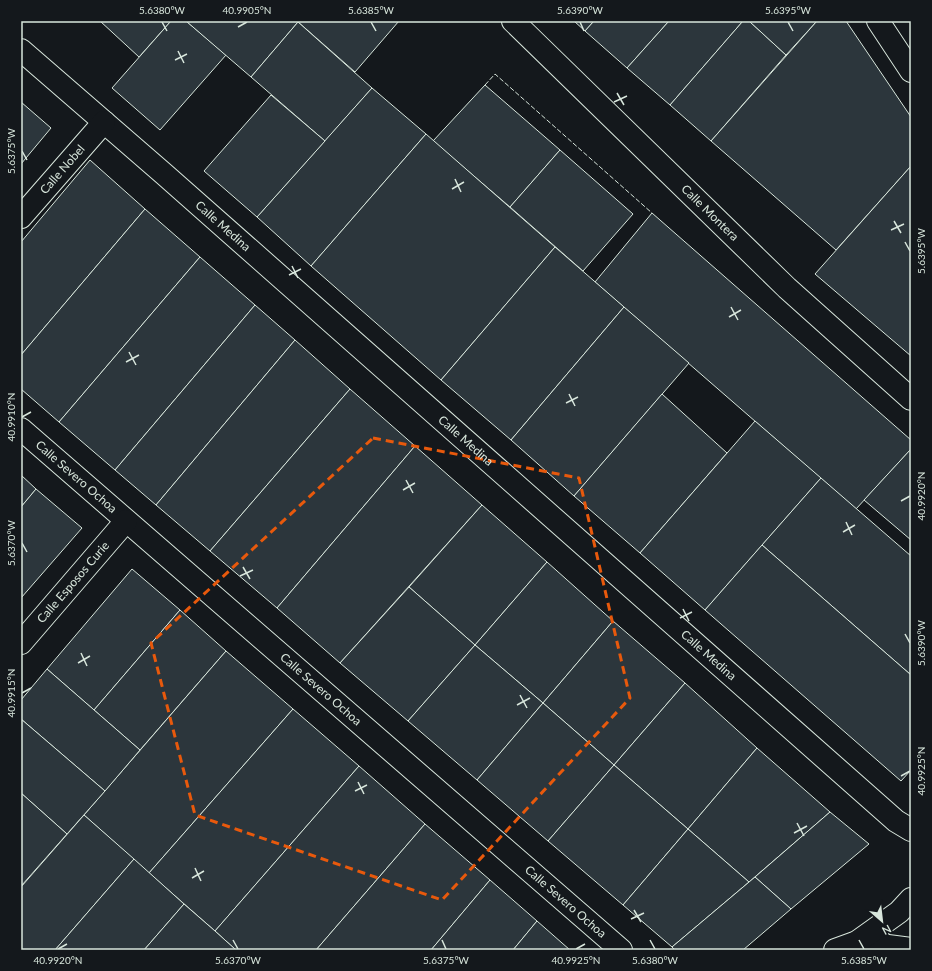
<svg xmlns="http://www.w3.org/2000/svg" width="932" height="971" viewBox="0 0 932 971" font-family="Lato,sans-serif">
<rect width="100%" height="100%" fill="#14181c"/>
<!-- building -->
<g fill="#2c363c" stroke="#d8e6dc">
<path d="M100 21H171L139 57Z"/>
<path d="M171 21H186L226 55 160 130 112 88Z"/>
<path d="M186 21H297L298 22 251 77Z"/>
<path d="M297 21H399L355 72Z"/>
<path d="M574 21H594L585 31Z"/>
<path d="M594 21H669L627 68 585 31Z"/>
<path d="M669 21H743L670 105 627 68Z"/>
<path d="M743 21H749L786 55 711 141 670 105Z"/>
<path d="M749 21H817L786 55Z"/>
<path d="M817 21H846L911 117V166L836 250 711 141Z"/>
<path d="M298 22 372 88 325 141 251 77Z"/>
<path d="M485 85 560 150 510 207 433 141Z"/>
<path d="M372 88 426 134 311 266 257 217Z"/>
<path d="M271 95 325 141 257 217 204 171Z"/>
<path d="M21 102 51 128 21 164Z"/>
<path d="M426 134 555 247 441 380 311 266Z"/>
<path d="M560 150 633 214 583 271 510 207Z"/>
<path d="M90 160 145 209 21 355V242Z"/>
<path d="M911 166V356L815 274Z"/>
<path d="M145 209 200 257 59 422 21 389V355Z"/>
<path d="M652 213 911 440V449L856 509 595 282Z"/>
<path d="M555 247 624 307 511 440 441 380Z"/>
<path d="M200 257 255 305 115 470 59 422Z"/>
<path d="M255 305 295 340 156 505 115 470Z"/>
<path d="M624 307 689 363 574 496 511 440Z"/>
<path d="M295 340 350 389 210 551 156 505Z"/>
<path d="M350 389 415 446 277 608 210 551Z"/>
<path d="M662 394 727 453 640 553 574 496Z"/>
<path d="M755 421 821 478 705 610 640 553Z"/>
<path d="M415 446 482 505 340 663 277 608Z"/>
<path d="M911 449V540L864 500Z"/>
<path d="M21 475 36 489 21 507Z"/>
<path d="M821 478 911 556V675L762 545Z"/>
<path d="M36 489 82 528 21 598V507Z"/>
<path d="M482 505 547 562 475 645 409 587Z"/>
<path d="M762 545 911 675V770L901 781 705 610Z"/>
<path d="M547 562 613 621 543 703 475 645Z"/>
<path d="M132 569 180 610 94 710 47 669Z"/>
<path d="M409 587 475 645 408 721 340 663Z"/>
<path d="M180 610 226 651 140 750 94 710Z"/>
<path d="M613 621 685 683 614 765 543 703Z"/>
<path d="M475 645 543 703 477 780 408 721Z"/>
<path d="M226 651 293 709 149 873 84 815Z"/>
<path d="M47 669 140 750 105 791 21 719V700Z"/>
<path d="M685 683 757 748 688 829 614 765Z"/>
<path d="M543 703 614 765 548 841 477 780Z"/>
<path d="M293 709 359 766 215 931 149 873Z"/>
<path d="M21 719 105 791 67 834 21 793Z"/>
<path d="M757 748 830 812 749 882 688 829Z"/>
<path d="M614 765 688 829 623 905 548 841Z"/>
<path d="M359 766 425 824 316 950H236L215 931Z"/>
<path d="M21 793 67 834 22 885 21 884Z"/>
<path d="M830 812 869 844 791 909 755 877Z"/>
<path d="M84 815 134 859 55 950H21V887Z"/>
<path d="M425 824 490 880 431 950H316Z"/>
<path d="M688 829 749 882 672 947 623 905Z"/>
<path d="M134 859 184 904 144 950H55Z"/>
<path d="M755 877 791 909 743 950H675L672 947Z"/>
<path d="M490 880 537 921 513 950H431Z"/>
<path d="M184 904 215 931 236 950H144Z"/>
<path d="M537 921 570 950H513Z"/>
</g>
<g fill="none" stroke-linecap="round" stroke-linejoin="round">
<defs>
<g id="street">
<path id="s1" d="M513 21 787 288 911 399"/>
<path d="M878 21 911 71"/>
<path id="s2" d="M21 50 164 174 896 821 911 830"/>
<path id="s3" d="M21 217 104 122"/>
<path id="s4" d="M21 429 621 950"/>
<path id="s5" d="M21 643 126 521"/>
<path d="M857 942 911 949"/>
<path d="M835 950 857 942 899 912 911 899"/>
</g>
</defs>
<!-- street casing -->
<use href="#street" stroke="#d8e6dc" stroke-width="24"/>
<!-- street -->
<use href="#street" stroke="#14181c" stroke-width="22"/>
<!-- fence -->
<path stroke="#d8e6dc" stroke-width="1" stroke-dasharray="5 2" stroke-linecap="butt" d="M485 85 495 74 652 213"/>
</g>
<!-- marked area -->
<path fill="none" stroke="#e8590c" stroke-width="3" stroke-dasharray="8 5" stroke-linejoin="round" d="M373 438 579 478 630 698 442 900 195 815 151 643Z"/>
<!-- ticks -->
<path fill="none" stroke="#d8e6dc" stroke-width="1.5" d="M162 22 167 31M371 22 376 31M580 22 584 31M788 22 793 31M238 27 247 22M178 51 184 63M175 60 187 54M617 93 624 105M614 102 627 96M22 151 27 160M455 179 461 192M452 189 464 182M894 221 901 233M891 230 904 224M905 242 910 251M292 266 298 278M289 275 301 269M731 307 738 320M729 317 741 310M129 352 136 365M126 362 139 355M569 394 575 406M566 403 578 397M22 417 31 412M406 480 413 493M403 490 415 483M901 501 910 496M846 522 852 535M843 532 855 525M22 543 27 552M243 567 250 579M240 576 253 570M683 609 689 621M680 618 692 612M905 634 910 643M81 653 87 666M78 663 90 656M22 693 31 688M520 695 527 708M517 705 530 698M901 776 910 771M358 782 364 794M355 791 367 785M797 823 804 836M794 833 807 826M195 868 201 881M192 878 204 871M634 910 641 922M631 919 644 913M233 940 238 949M442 940 446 949M650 940 655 949M859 940 864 949M58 949 67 944M576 949 585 944"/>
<g text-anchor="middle" stroke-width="3" stroke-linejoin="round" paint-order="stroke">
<!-- street labels -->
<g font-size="12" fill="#d8e6dc" stroke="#14181c">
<text dy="4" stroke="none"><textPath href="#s3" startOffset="63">Calle Nobel</textPath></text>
<text dy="4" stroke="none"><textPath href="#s1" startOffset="275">Calle Montera</textPath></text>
<text dy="4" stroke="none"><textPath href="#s2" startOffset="268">Calle Medina</textPath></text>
<text dy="4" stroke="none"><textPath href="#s2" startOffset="592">Calle Medina</textPath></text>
<text dy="4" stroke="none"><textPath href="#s4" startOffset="73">Calle Severo Ochoa</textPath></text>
<text dy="4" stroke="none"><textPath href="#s5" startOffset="80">Calle Esposos Curie</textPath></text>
<text dy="4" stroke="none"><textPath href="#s2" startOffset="916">Calle Medina</textPath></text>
<text dy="4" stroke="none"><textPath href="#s4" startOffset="397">Calle Severo Ochoa</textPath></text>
<text dy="4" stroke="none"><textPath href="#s4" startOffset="721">Calle Severo Ochoa</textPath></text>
</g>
</g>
<!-- border -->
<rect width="932" height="971" fill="none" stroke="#14181c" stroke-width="44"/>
<!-- north arrow -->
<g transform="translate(882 921) rotate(152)" stroke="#14181c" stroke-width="3" paint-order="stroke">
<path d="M0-3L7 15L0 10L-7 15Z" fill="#d8e6dc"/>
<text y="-6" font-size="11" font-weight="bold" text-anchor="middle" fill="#d8e6dc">N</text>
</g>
<rect x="22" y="22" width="888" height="927" fill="none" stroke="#d8e6dc" stroke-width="1.5"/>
<g font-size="10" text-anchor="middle" fill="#d8e6dc">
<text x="162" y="14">5.6380°W</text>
<text x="247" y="14">40.9905°N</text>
<text x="371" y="14">5.6385°W</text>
<text x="580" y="14">5.6390°W</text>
<text x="788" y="14">5.6395°W</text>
<text transform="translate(11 151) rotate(-90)" y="4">5.6375°W</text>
<text transform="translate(921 251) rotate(-90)" y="4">5.6395°W</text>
<text transform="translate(11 417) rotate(-90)" y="4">40.9910°N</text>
<text transform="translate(921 496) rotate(-90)" y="4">40.9920°N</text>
<text transform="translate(11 543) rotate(-90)" y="4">5.6370°W</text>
<text transform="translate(921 643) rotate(-90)" y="4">5.6390°W</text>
<text transform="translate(11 693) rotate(-90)" y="4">40.9915°N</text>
<text transform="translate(921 771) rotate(-90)" y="4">40.9925°N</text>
<text x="58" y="964">40.9920°N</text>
<text x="238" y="964">5.6370°W</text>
<text x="446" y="964">5.6375°W</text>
<text x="576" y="964">40.9925°N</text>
<text x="655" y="964">5.6380°W</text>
<text x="864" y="964">5.6385°W</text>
</g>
</svg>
